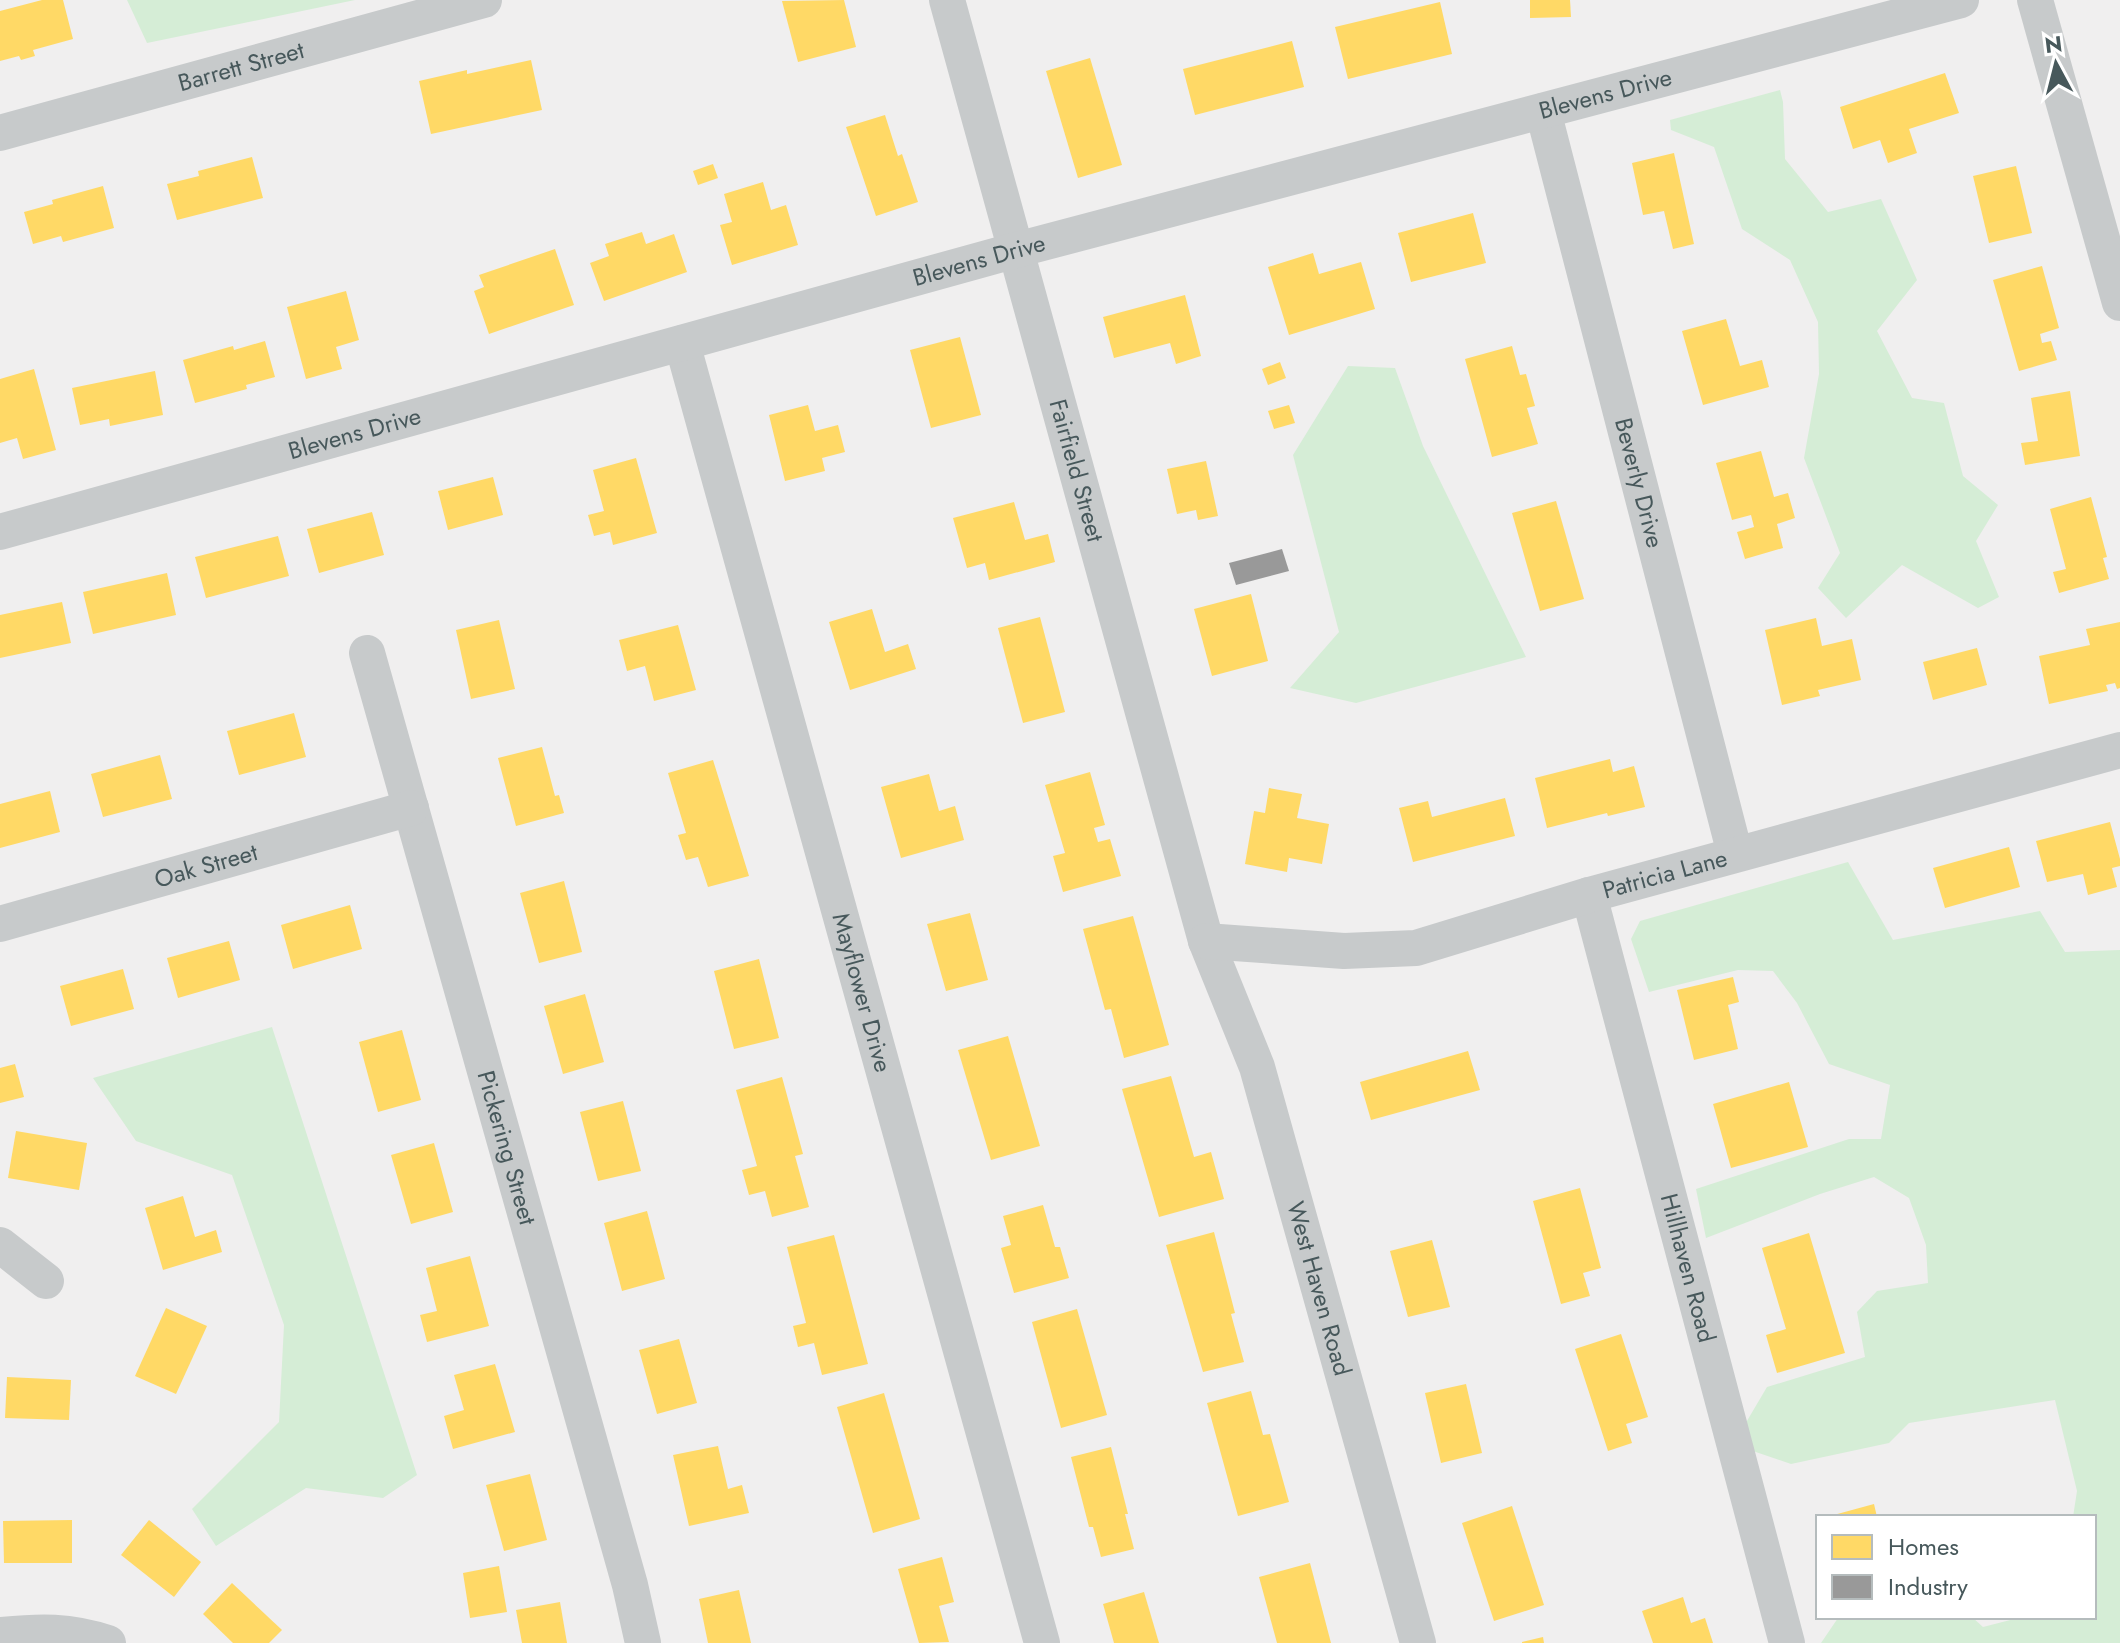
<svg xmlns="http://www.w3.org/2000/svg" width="2120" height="1643" viewBox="0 0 2120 1643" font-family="Jost,sans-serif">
<rect width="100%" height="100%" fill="#f0efef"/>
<!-- green -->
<g fill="#d5edd6">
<path d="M127 0H355L147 43Z"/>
<path d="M1780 90 1783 102 1785 159 1828 212 1881 199 1917 280 1877 331 1912 398 1944 403 1963 476 1998 505 1976 541 1999 597 1978 608 1902 565 1846 618 1818 588 1840 553 1804 458 1819 374 1818 322 1790 260 1742 229 1714 147 1671 130 1670 120Z"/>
<path d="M1348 366 1395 368 1423 446 1526 657 1356 703 1290 688 1339 632 1293 455Z"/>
<path d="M1848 862 1893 940 2040 911 2065 952 2120 950V1643H1821L1838 1618C1859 1614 1884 1623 1902 1617H1972L1983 1627 2022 1617H2094V1517H2073L2077 1491 2055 1400 1909 1423 1889 1443 1791 1464 1747 1449 1741 1431 1767 1387 1865 1357 1857 1312 1877 1291 1928 1283 1926 1245 1909 1198 1874 1177 1820 1194 1706 1238 1696 1189 1849 1139H1881L1890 1085 1829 1064 1797 1003 1773 971 1738 970 1649 992 1631 939 1640 921Z"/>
<path d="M272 1027 417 1475 383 1498 306 1488 216 1546 192 1509 279 1422 284 1325 232 1175 136 1141 93 1078Z"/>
</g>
<!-- homes -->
<g fill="#ffd966">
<path d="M42 0H63L73 39 33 50 35 56 21 60 19 56 0 61V11Z"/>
<path d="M844 0 856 47 798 62 782 1Z"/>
<path d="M1530 0H1570L1571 17 1530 18Z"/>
<path d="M1440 2 1452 54 1348 79 1335 27Z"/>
<path d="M1292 41 1304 87 1195 115 1183 69Z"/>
<path d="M1090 58 1122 165 1078 178 1046 71Z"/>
<path d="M531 60 542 110 431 134 419 81 467 70V74Z"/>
<path d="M1945 73 1959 113 1909 129 1917 153 1888 163 1880 140 1853 149 1840 107Z"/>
<path d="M885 115 898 156 902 154 918 202 876 216 846 127Z"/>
<path d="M1674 153 1694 244 1673 249 1664 211 1643 215 1632 163Z"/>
<path d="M252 157 263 198 177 220 167 184 199 176 198 171Z"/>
<path d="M713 164 718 178 698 185 693 171Z"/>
<path d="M2016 166 2032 233 1989 243 1973 176Z"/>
<path d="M763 182 771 210 786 205 798 245 732 265 720 225 732 222 724 194Z"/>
<path d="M103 186 114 228 63 242 61 236 33 244 24 212 53 204 52 200Z"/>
<path d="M1473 213 1486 263 1411 282 1398 233Z"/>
<path d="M642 232 646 244 674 234 687 272 604 301 590 263 609 256 605 244Z"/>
<path d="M555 249 574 305 489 334 474 291 484 287 479 275Z"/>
<path d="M1313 253 1319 274 1361 262 1375 309 1289 335 1268 267Z"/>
<path d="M2042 266 2059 328 2040 334 2042 343 2051 341 2057 360 2019 371 1993 280Z"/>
<path d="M346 291 359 340 336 347 342 369 306 379 287 307Z"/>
<path d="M1185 295 1201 356 1176 364 1170 343 1114 358 1103 317Z"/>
<path d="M1726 319 1740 366 1762 360 1769 387 1703 405 1682 331Z"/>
<path d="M960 337 981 415 931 428 910 350Z"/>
<path d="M265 341 275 377 246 385 247 389 195 403 183 360 233 346 234 350Z"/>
<path d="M1512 346 1520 375 1526 374 1535 406 1527 408 1538 444 1492 457 1465 359Z"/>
<path d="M1280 362 1286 378 1268 385 1262 369Z"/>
<path d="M34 369 56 450 23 459 17 438 0 443V379Z"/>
<path d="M155 371 163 415 110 426 109 419 80 425 72 388Z"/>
<path d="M2070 391 2080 456 2025 465 2021 443 2038 441 2031 398Z"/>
<path d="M808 405 815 431 838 425 845 452 822 458 825 471 785 481 769 415Z"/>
<path d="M1289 405 1295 423 1274 429 1268 411Z"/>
<path d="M1761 451 1774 497 1788 493 1795 518 1777 524 1783 548 1745 559 1737 532 1754 527 1751 515 1732 520 1716 463Z"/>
<path d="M636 458 657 533 613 545 610 532 594 536 588 515 604 511 593 470Z"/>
<path d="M1206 461 1218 516 1198 520 1196 510 1177 514 1167 469Z"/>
<path d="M493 477 503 515 448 530 438 491Z"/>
<path d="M2091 497 2107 557 2103 558 2109 579 2059 593 2053 572 2066 569 2050 509Z"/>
<path d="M1556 501 1584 599 1540 611 1512 513Z"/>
<path d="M1014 502 1025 540 1048 534 1055 562 989 580 985 563 967 568 953 518Z"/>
<path d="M372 512 384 555 319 573 307 529Z"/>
<path d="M278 536 289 576 206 598 195 557Z"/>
<path d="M167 573 176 615 93 634 83 592Z"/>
<path d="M1251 594 1268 661 1212 676 1194 609Z"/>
<path d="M62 602 71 643 0 658V615Z"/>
<path d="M872 609 885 652 908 644 916 669 850 690 829 622Z"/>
<path d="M1040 617 1065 712 1023 723 998 628Z"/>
<path d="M1816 618 1822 646 1852 639 1861 680 1818 690 1820 696 1782 705 1765 630Z"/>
<path d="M499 620 515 689 471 699 456 630Z"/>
<path d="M2120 622V688L2117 689 2115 683 2106 685 2108 691 2049 704 2039 656 2090 645 2086 629Z"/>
<path d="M678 625 696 690 654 701 645 666 627 671 619 640Z"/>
<path d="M1977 648 1987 685 1933 700 1923 662Z"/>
<path d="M294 713 306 757 239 775 227 731Z"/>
<path d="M542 747 555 796 559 795 564 813 516 826 498 758Z"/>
<path d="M160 755 172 799 103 817 91 774Z"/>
<path d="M1610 759 1613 772 1634 766 1645 807 1608 816 1607 813 1547 828 1535 778Z"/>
<path d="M713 760 749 876 708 887 698 857 686 860 678 835 686 833 668 773Z"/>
<path d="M1090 772 1105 825 1094 828 1098 842 1110 839 1121 876 1063 892 1053 856 1065 853 1045 785Z"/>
<path d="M929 774 939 811 955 806 964 840 901 858 881 787Z"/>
<path d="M1269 788 1302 794 1297 818 1329 824 1322 864 1289 858 1287 872 1245 864 1254 811 1265 813Z"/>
<path d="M50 791 60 832 0 848V804Z"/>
<path d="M1505 798 1515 836 1413 862 1399 808 1428 801 1432 817Z"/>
<path d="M2110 822 2120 859V866L2112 868 2117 887 2088 895 2083 874 2047 882 2036 841Z"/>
<path d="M2009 847 2020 887 1945 908 1933 868Z"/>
<path d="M564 881 582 952 539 963 520 893Z"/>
<path d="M350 905 362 949 293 969 281 925Z"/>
<path d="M970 913 988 980 946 991 927 924Z"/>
<path d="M1133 916 1169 1045 1124 1058 1111 1009 1105 1010 1083 929Z"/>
<path d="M229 941 240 980 178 998 167 958Z"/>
<path d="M759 959 779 1038 734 1049 714 971Z"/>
<path d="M123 969 134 1009 71 1026 60 986Z"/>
<path d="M1733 977 1739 1002 1728 1005 1738 1049 1694 1060 1677 990Z"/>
<path d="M585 994 604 1062 563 1074 544 1006Z"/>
<path d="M402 1030 421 1100 378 1112 359 1042Z"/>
<path d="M1008 1036 1040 1146 991 1160 958 1050Z"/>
<path d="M1468 1051 1480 1090 1371 1120 1360 1082Z"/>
<path d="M15 1064 24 1097 0 1103V1068Z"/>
<path d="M1171 1076 1194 1157 1211 1152 1224 1199 1159 1217 1122 1089Z"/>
<path d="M782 1077 803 1154 795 1156 809 1207 772 1217 765 1191 749 1195 742 1170 757 1166 736 1090Z"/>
<path d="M1789 1082 1808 1147 1731 1168 1713 1104Z"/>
<path d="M623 1101 641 1171 598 1181 580 1112Z"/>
<path d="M16 1131 87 1143 79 1190 8 1178Z"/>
<path d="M434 1143 453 1212 411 1224 391 1155Z"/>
<path d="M1580 1188 1601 1268 1583 1273 1590 1296 1561 1304 1533 1201Z"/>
<path d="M183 1196 195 1237 216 1230 222 1252 163 1270 145 1208Z"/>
<path d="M1043 1205 1055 1247H1060L1069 1278 1014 1293 1001 1248 1011 1245 1003 1216Z"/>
<path d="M647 1211 665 1279 622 1291 604 1223Z"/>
<path d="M1214 1232 1235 1313 1231 1314 1244 1362 1203 1372 1166 1245Z"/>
<path d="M1809 1233 1845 1353 1777 1373 1766 1335 1786 1329 1762 1248Z"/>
<path d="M834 1235 868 1364 822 1375 814 1343 798 1347 793 1326 806 1323 787 1247Z"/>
<path d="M1432 1240 1450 1307 1408 1317 1390 1251Z"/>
<path d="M470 1256 489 1326 427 1342 420 1315 437 1311 426 1268Z"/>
<path d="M166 1308 207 1326 176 1394 135 1376Z"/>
<path d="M1077 1309 1107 1415 1061 1428 1032 1322Z"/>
<path d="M1621 1334 1648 1417 1626 1424 1632 1443 1608 1451 1575 1349Z"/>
<path d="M679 1339 697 1403 657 1414 639 1350Z"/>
<path d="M495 1364 515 1432 453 1449 444 1416 464 1410 454 1375Z"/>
<path d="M7 1377 71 1380 69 1420 5 1418Z"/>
<path d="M1466 1384 1482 1453 1441 1463 1425 1393Z"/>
<path d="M1251 1391 1263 1435 1270 1434 1289 1502 1238 1516 1207 1403Z"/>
<path d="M884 1393 920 1519 873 1533 837 1407Z"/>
<path d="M718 1446 728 1489 742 1485 749 1513 689 1526 673 1455Z"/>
<path d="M1111 1447 1128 1514H1125L1134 1549 1101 1557 1093 1527H1089L1071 1457Z"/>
<path d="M530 1474 547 1540 504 1551 486 1485Z"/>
<path d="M1874 1504 1877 1517H1830V1516Z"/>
<path d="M1512 1506 1544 1605 1494 1621 1462 1523Z"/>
<path d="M72 1520V1563H4L3 1521Z"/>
<path d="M149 1520 201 1562 174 1597 121 1555Z"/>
<path d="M942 1557 954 1602 939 1606 949 1642 919 1643 898 1569Z"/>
<path d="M1310 1563 1331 1643H1277L1259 1577Z"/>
<path d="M499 1566 507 1612 470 1618 463 1573Z"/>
<path d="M232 1583 282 1630 269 1643H233L203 1614Z"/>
<path d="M739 1590 751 1643H708L699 1599Z"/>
<path d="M1144 1592 1159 1643H1114L1103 1604Z"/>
<path d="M1683 1597 1691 1623 1705 1618 1713 1643H1653L1642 1611Z"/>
<path d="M560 1602 567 1643H522L516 1610Z"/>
<path d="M1543 1637 1544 1643H1522V1642Z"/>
</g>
<!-- industry -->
<path fill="#999" d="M1282 549 1289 571 1236 585 1229 563Z"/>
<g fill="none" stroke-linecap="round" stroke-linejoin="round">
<!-- minor -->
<g stroke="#c7cacb" stroke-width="36">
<path id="s1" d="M947 0 1206 941 1257 1067 1418 1643"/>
<path d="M2035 0 2120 303"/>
<path id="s2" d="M1543 111 1735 854"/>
<path id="s3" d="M0 133 484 0"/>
<path id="s4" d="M682 343 1042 1643"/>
<path id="s5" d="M0 532 1016 250 1961 0"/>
<path id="s6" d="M367 653 630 1585 643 1643"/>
<path id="s7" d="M1589 895 1787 1643"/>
<path id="s8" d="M0 924 411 808"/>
<path id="s9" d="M1206 941 1344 951 1416 948 1589 895 2120 750"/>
<path d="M0 1245 46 1281"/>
<path d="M0 1635C40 1631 69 1630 108 1643"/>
</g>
</g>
<g text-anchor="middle" stroke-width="8" stroke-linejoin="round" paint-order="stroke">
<!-- street labels -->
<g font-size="24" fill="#47585b" stroke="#fff">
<text dy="8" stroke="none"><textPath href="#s3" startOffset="250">Barrett Street</textPath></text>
<text dy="8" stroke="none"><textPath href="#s5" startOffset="1664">Blevens Drive</textPath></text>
<text dy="8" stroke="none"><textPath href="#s5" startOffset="1016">Blevens Drive</textPath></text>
<text dy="8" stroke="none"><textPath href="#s5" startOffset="368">Blevens Drive</textPath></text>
<text dy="8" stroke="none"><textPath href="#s1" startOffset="488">Fairfield Street</textPath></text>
<text dy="8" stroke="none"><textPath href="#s2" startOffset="384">Beverly Drive</textPath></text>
<text dy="8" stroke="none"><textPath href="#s8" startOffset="214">Oak Street</textPath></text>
<text dy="8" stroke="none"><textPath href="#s9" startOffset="470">Patricia Lane</textPath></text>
<text dy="8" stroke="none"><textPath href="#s4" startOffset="674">Mayflower Drive</textPath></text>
<text dy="8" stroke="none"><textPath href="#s6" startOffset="514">Pickering Street</textPath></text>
<text dy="8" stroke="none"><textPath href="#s7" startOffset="386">Hillhaven Road</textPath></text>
<text dy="8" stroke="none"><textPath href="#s1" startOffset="1342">West Haven Road</textPath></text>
</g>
</g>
<!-- legend -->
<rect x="1816" y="1515" width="280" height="104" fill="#ffffff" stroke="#b5bcbd" stroke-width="2"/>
<rect x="1832" y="1535" width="40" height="24" fill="#ffd966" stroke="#b5bcbd" stroke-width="2"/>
<text x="1888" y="1555" font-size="24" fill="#47585b">Homes</text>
<rect x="1832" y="1575" width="40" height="24" fill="#999999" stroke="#b5bcbd" stroke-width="2"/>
<text x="1888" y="1595" font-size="24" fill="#47585b">Industry</text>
<!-- north arrow -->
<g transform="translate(2056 64) rotate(353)" stroke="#ffffff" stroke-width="6" paint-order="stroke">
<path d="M0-6L14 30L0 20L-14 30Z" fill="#47585b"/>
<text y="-12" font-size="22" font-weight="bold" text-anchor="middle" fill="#47585b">N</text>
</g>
</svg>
